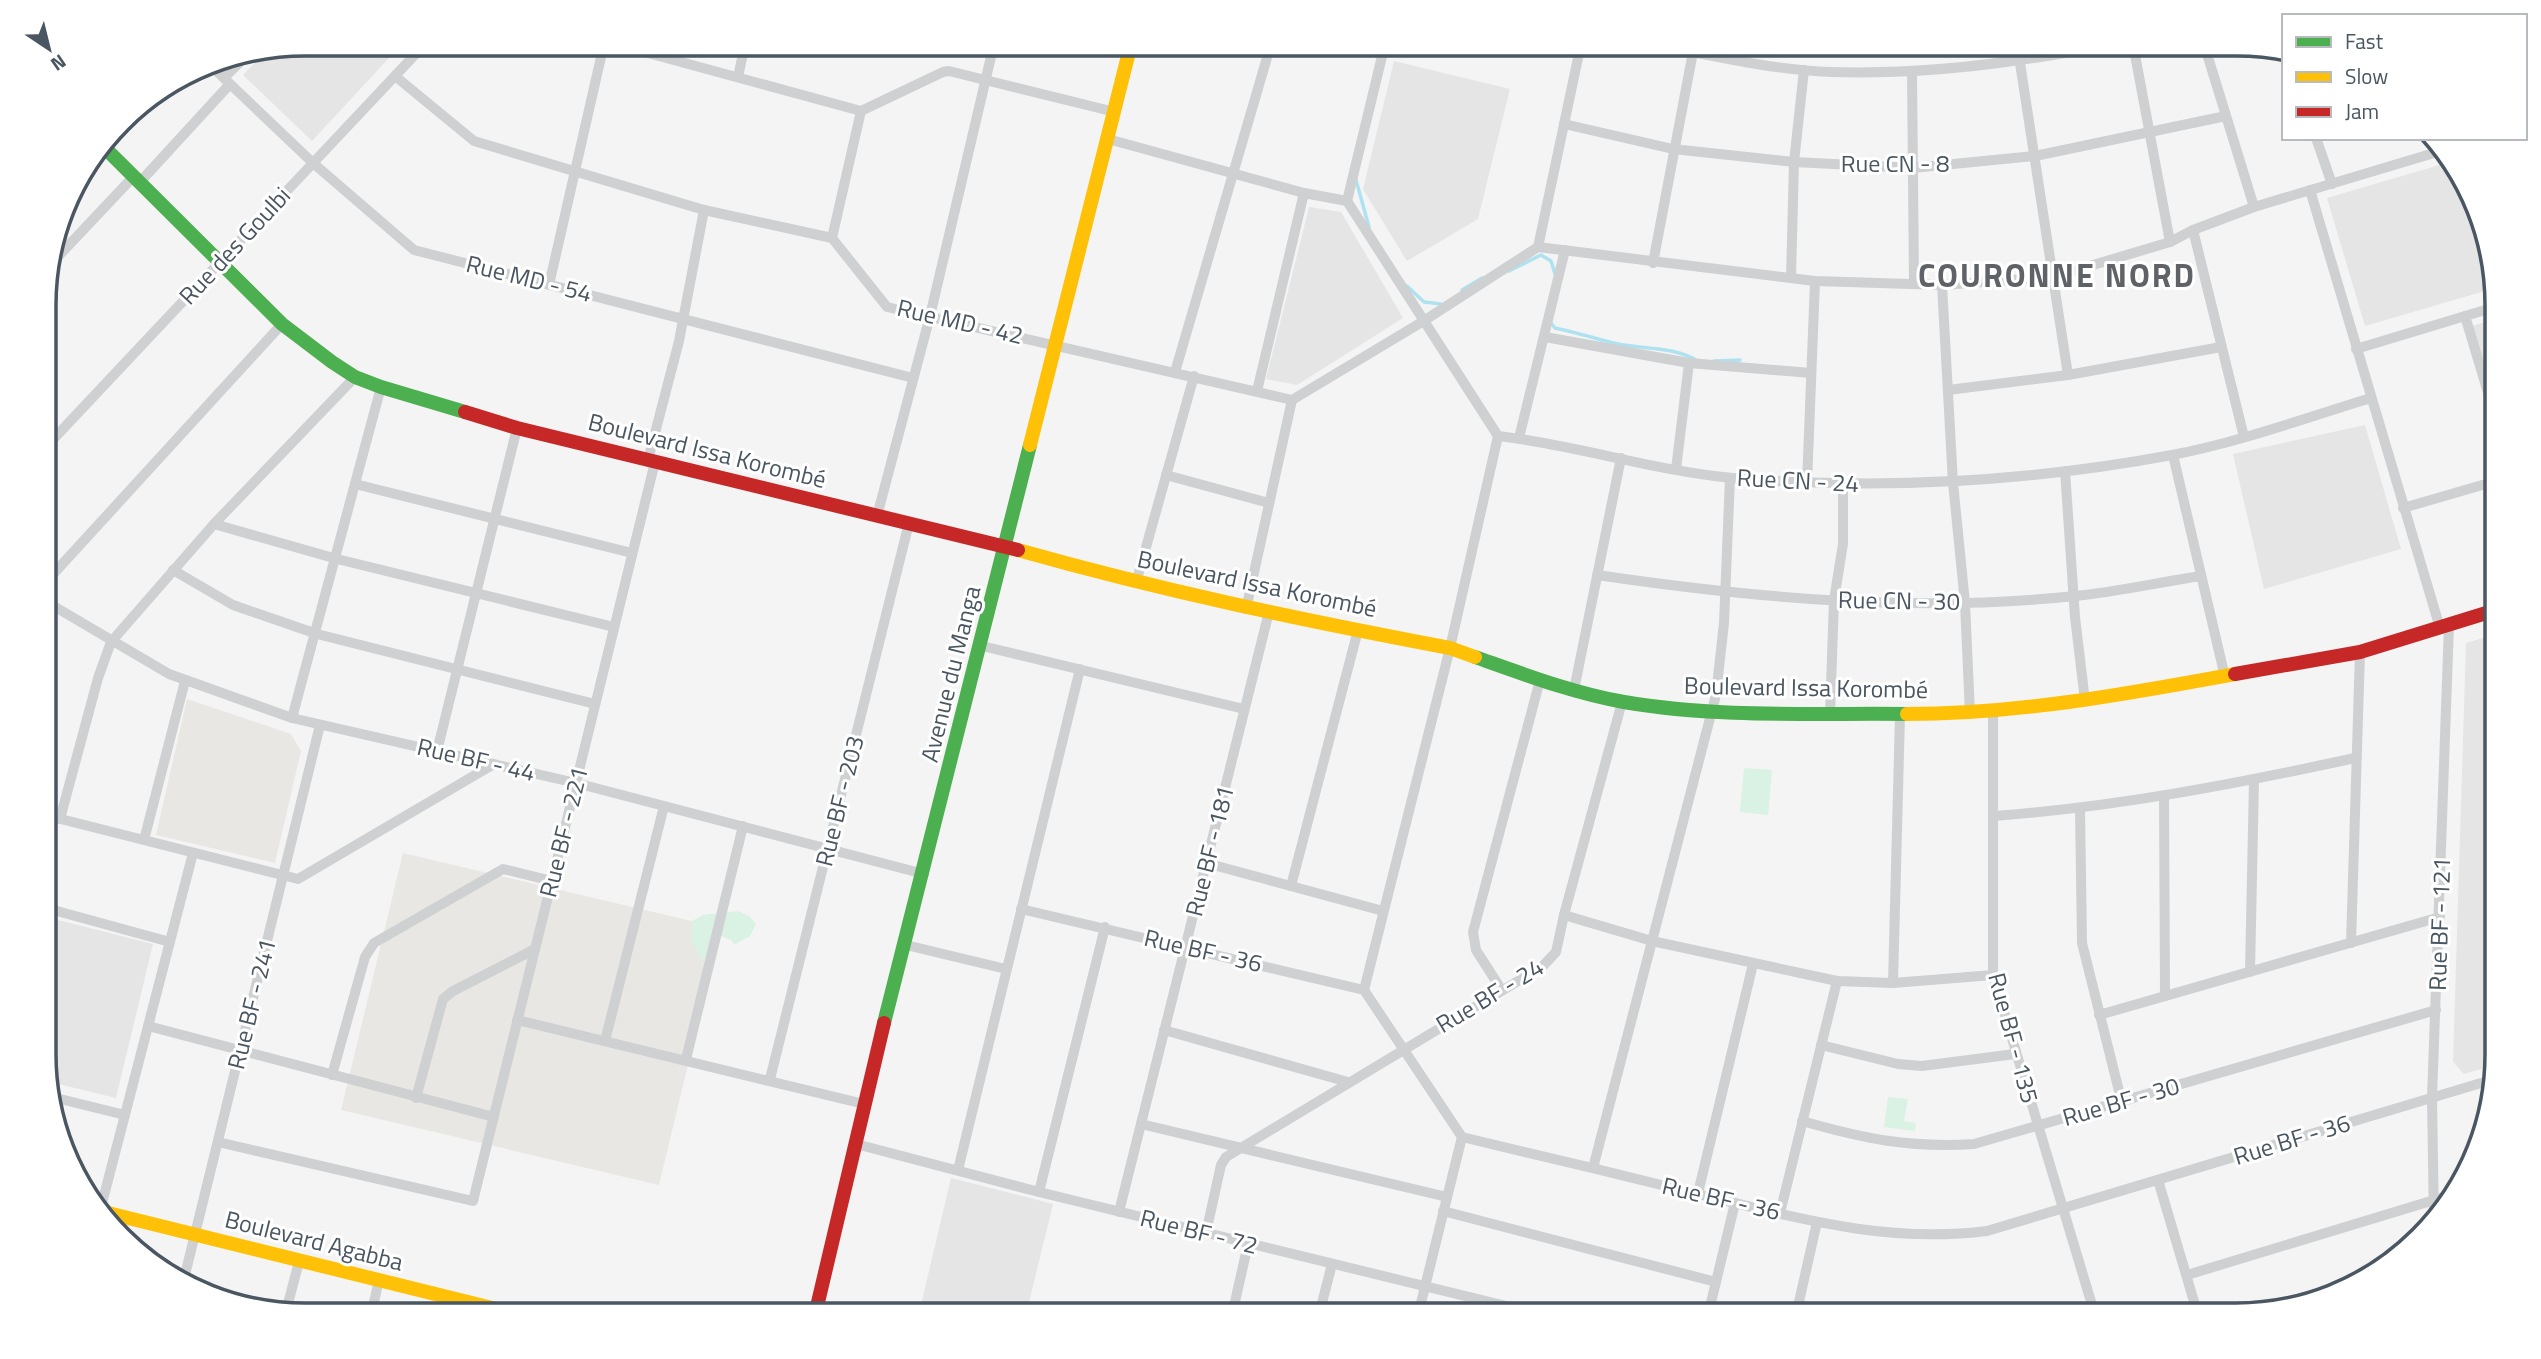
<svg xmlns="http://www.w3.org/2000/svg" width="2541" height="1359" viewBox="0 0 2541 1359" font-family="'Titillium Web',sans-serif">
<rect width="100%" height="100%" fill="#f4f4f4"/>
<!-- commercial -->
<g fill="#e8e7e3">
<path d="M187 699 291 734 301 751 275 863 156 835Z"/>
<path d="M403 853 721 928 659 1185 341 1110Z"/>
</g>
<!-- education -->
<g fill="#e6e5e6">
<path d="M305 44H402L312 141 243 75 265 52Z"/>
<path d="M1394 61 1510 89 1478 219 1407 261 1363 189Z"/>
<path d="M2453 161 2495 272V288L2365 326 2327 198Z"/>
<path d="M1309 207 1341 212 1403 318 1297 385 1266 379Z"/>
<path d="M2495 319V402L2472 326Z"/>
<path d="M2365 425 2401 549 2264 589 2233 454Z"/>
<path d="M2496 634 2497 1054 2495 1065 2464 1074 2453 1062 2466 643Z"/>
<path d="M46 917 153 944 116 1098 46 1081Z"/>
<path d="M951 1178 1053 1204 1026 1315H944L920 1309Z"/>
</g>
<!-- green -->
<g fill="#d9f2e3">
<path d="M1744 768 1772 770 1768 815 1740 812Z"/>
<path d="M738 911 749 916 756 924 750 936 734 945 731 940 714 933 707 943 712 953 702 960 691 940 692 921 703 915Z"/>
<path d="M1888 1097 1908 1099 1904 1121 1916 1123 1915 1131 1884 1127Z"/>
</g>
<g fill="none" stroke-linecap="round" stroke-linejoin="round">
<!-- stream -->
<g stroke="#aee2f0" stroke-width="3.5">
<path d="M1356 180 1369 227"/>
<path d="M1509 271 1541 255 1551 261 1555 274"/>
<path d="M1407 286 1424 302 1441 304"/>
<path d="M1462 290 1482 278"/>
<path d="M1551 323 1555 328C1574 332 1591 337 1609 342 1638 350 1671 345 1696 360"/>
<path d="M1714 361 1740 360"/>
</g>
<!-- street -->
<g stroke="#ced0d2" stroke-width="10">
<path d="M615 44 861 111"/>
<path d="M1651 44C1710 55 1771 70 1831 72 1926 75 2018 63 2112 44"/>
<path d="M2133 44 2170 242"/>
<path d="M2204 44 2254 207"/>
<path d="M208 63 313 163 414 250 913 378"/>
<path d="M2020 63 2068 375"/>
<path d="M1912 72 1914 284"/>
<path d="M395 76 474 141 704 210 832 238"/>
<path d="M738 77 745 44"/>
<path d="M224 78 246 56"/>
<path d="M1115 112 949 71 943 72 861 111 832 238 887 307 1292 400"/>
<path d="M1564 124 1673 149 1794 162 1913 168 2035 156 2226 116"/>
<path d="M2316 138 2332 184"/>
<path d="M1108 139 1304 193 1347 201"/>
<path d="M140 182 230 84"/>
<path d="M2310 190 2440 628"/>
<path d="M1347 201 1498 436C1577 445 1654 471 1733 478 1880 490 2027 482 2172 455 2240 442 2305 418 2371 398"/>
<path d="M1347 201 1385 44"/>
<path d="M2193 230 2244 437"/>
<path d="M1538 247 1815 281 1942 285 2053 277 2170 242 2193 230 2254 207 2444 150"/>
<path d="M1538 247 1581 44"/>
<path d="M1653 263 1693 52"/>
<path d="M51 264 134 176"/>
<path d="M1791 278 1794 162 1804 70"/>
<path d="M549 285 604 44"/>
<path d="M1942 285 1953 483 1965 603 1970 714"/>
<path d="M2465 316 2495 416"/>
<path d="M1545 337 1689 363 1811 373"/>
<path d="M2356 349 2495 307"/>
<path d="M1175 372 1271 44"/>
<path d="M1948 390 2068 375 2221 347"/>
<path d="M1257 391 1304 193"/>
<path d="M1292 400 1422 322 1538 247"/>
<path d="M1519 438 1565 250"/>
<path d="M45 448 425 44"/>
<path d="M2173 455 2225 677"/>
<path d="M648 460 679 341 704 210"/>
<path d="M1676 469 1689 363"/>
<path d="M2065 471 2075 617 2085 701"/>
<path d="M1166 475 1269 503"/>
<path d="M1807 483 1815 281"/>
<path d="M355 484 632 553"/>
<path d="M2403 508 2496 481"/>
<path d="M877 516 930 316 994 44"/>
<path d="M214 524 337 559 614 627"/>
<path d="M173 570 233 605 317 634 595 704"/>
<path d="M1597 575C1754 598 1916 613 2075 596 2117 592 2160 582 2201 576"/>
<path d="M45 583 282 324"/>
<path d="M1136 583 1194 376"/>
<path d="M45 601 169 674 292 718 576 783 924 874"/>
<path d="M1246 609 1292 400"/>
<path d="M982 646 1244 709"/>
<path d="M1574 690 1621 458"/>
<path d="M1993 711V975L2095 1315"/>
<path d="M1830 715 1834 600 1843 544V484"/>
<path d="M292 718 381 387"/>
<path d="M437 751 517 428"/>
<path d="M2164 796 2165 996"/>
<path d="M2080 809 2082 943 2122 1103"/>
<path d="M45 815 298 879 494 764"/>
<path d="M1994 816C2116 807 2235 784 2355 758"/>
<path d="M60 819 98 678 111 642 214 524 355 377"/>
<path d="M144 840 185 681"/>
<path d="M1206 863 1383 911"/>
<path d="M1291 886 1358 630"/>
<path d="M46 908 170 942"/>
<path d="M1021 909 1364 990 1462 1137C1539 1155 1617 1174 1694 1193 1794 1217 1884 1244 1987 1231L2491 1080"/>
<path d="M1564 915 1622 702"/>
<path d="M2351 943 2360 652"/>
<path d="M906 945 1006 969"/>
<path d="M2250 972 2254 780"/>
<path d="M1893 983 1900 715"/>
<path d="M1501 989 1476 950 1473 932 1540 680"/>
<path d="M1364 990 1450 648 1498 436"/>
<path d="M2099 1015 2440 917"/>
<path d="M517 1020 864 1104"/>
<path d="M148 1026 494 1117"/>
<path d="M1164 1030 1348 1082"/>
<path d="M605 1041 664 806"/>
<path d="M1821 1045 1898 1064 1922 1066 2015 1054"/>
<path d="M686 1059 743 826"/>
<path d="M332 1075 365 957 374 943 503 869 552 881"/>
<path d="M770 1079 909 523"/>
<path d="M48 1096 125 1115"/>
<path d="M416 1098 443 999 453 991 535 949"/>
<path d="M1802 1121C1865 1139 1909 1148 1974 1144L2436 1010"/>
<path d="M1141 1124 1447 1197"/>
<path d="M218 1142 473 1201 655 462"/>
<path d="M856 1144 1039 1192 1543 1315"/>
<path d="M1593 1168 1716 695 1724 623 1730 478"/>
<path d="M958 1170 1080 669"/>
<path d="M2158 1180 2198 1315"/>
<path d="M1039 1192 1105 927"/>
<path d="M1698 1193 1753 964"/>
<path d="M100 1211 193 853"/>
<path d="M1443 1211 1716 1282"/>
<path d="M1119 1212 1269 612"/>
<path d="M1780 1213 1837 981"/>
<path d="M2434 1224 2432 1098 2449 625"/>
<path d="M1206 1233 1221 1165 1226 1157 1543 966 1556 952 1564 915 1652 941 1837 981 1893 983 1993 975"/>
<path d="M2187 1275 2454 1194"/>
<path d="M183 1283 320 725"/>
<path d="M286 1311 299 1262"/>
<path d="M371 1315 379 1280"/>
<path d="M1232 1315 1248 1244"/>
<path d="M1319 1315 1332 1264"/>
<path d="M1418 1315 1462 1137"/>
<path d="M1708 1315 1735 1203"/>
<path d="M1796 1315 1817 1222"/>
<path d="M2060 1315 2093 1307"/>
</g>
<!-- fast -->
<g stroke="#4caf50" stroke-width="14">
<path d="M104 147 282 324 332 362 355 377 381 387 465 412"/>
<path d="M1475 657C1523 674 1573 693 1624 702 1717 718 1813 713 1907 714"/>
<path d="M884 1023 1030 445"/>
</g>
<!-- slow -->
<g stroke="#ffc107" stroke-width="14">
<path d="M1030 445 1131 44"/>
<path d="M1018 550C1163 591 1302 620 1450 648L1475 657"/>
<path d="M1907 714C2018 714 2126 694 2235 674"/>
<path d="M96 1210 520 1315"/>
</g>
<!-- jam -->
<g stroke="#c62828" stroke-width="14">
<path d="M465 412 517 428 1018 550"/>
<path d="M2235 674 2360 652 2496 610"/>
<path d="M815 1315 884 1023"/>
</g>
</g>
<g text-anchor="middle" stroke-width="6" stroke-linejoin="round" paint-order="stroke">
<!-- street labels -->
<g font-size="24" fill="#4a5661" stroke="#fff">
<text x="1895" y="172">Rue CN - 8</text>
<text transform="translate(235 246) rotate(-47)" y="8">Rue des Goulbi</text>
<text transform="translate(529 279) rotate(14)" y="8">Rue MD - 54</text>
<text transform="translate(960 322) rotate(13)" y="8">Rue MD - 42</text>
<text transform="translate(707 451) rotate(14)" y="8">Boulevard Issa Korombé</text>
<text transform="translate(1798 481) rotate(3)" y="8">Rue CN - 24</text>
<text transform="translate(1257 584) rotate(12)" y="8">Boulevard Issa Korombé</text>
<text transform="translate(1899 601) rotate(1)" y="8">Rue CN - 30</text>
<text transform="translate(951 674) rotate(-76)" y="8">Avenue du Manga</text>
<text transform="translate(1806 688) rotate(1)" y="8">Boulevard Issa Korombé</text>
<text transform="translate(476 760) rotate(13)" y="8">Rue BF - 44</text>
<text transform="translate(840 801) rotate(-76)" y="8">Rue BF - 203</text>
<text transform="translate(564 832) rotate(-76)" y="8">Rue BF - 221</text>
<text transform="translate(1210 851) rotate(-76)" y="8">Rue BF - 181</text>
<text transform="translate(2440 924) rotate(-88)" y="8">Rue BF - 121</text>
<text transform="translate(1203 951) rotate(13)" y="8">Rue BF - 36</text>
<text transform="translate(1490 996) rotate(-31)" y="8">Rue BF - 24</text>
<text transform="translate(252 1004) rotate(-76)" y="8">Rue BF - 241</text>
<text transform="translate(2013 1038) rotate(75)" y="8">Rue BF - 135</text>
<text transform="translate(2121 1102) rotate(-16)" y="8">Rue BF - 30</text>
<text transform="translate(2292 1140) rotate(-17)" y="8">Rue BF - 36</text>
<text transform="translate(1721 1199) rotate(13)" y="8">Rue BF - 36</text>
<text transform="translate(1199 1232) rotate(14)" y="8">Rue BF - 72</text>
<text transform="translate(314 1241) rotate(14)" y="8">Boulevard Agabba</text>
</g>
<!-- district labels -->
<g font-size="32" font-weight="bold" letter-spacing="2" fill="#5f6368" stroke="#fff">
<text x="2057" y="287">COURONNE NORD</text>
</g>
</g>
<!-- crop -->
<path d="M0 0H2541V1359H0ZM305 56H2236A249 249 0 0 1 2485 305V1054A249 249 0 0 1 2236 1303H305A249 249 0 0 1 56 1054V305A249 249 0 0 1 305 56Z" fill="#fff" fill-rule="evenodd"/>
<path fill="none" stroke="#4a5661" stroke-width="3.5" d="M305 56H2236A249 249 0 0 1 2485 305V1054A249 249 0 0 1 2236 1303H305A249 249 0 0 1 56 1054V305A249 249 0 0 1 305 56Z"/>
<!-- legend -->
<rect x="2282" y="14" width="245" height="126" fill="#ffffff" stroke="#b7bbc0" stroke-width="2"/>
<rect x="2296" y="37" width="35" height="10" fill="#4caf50" stroke="#b7bbc0" stroke-width="2"/>
<text x="2345" y="49" font-size="21" fill="#4a5661">Fast</text>
<rect x="2296" y="72" width="35" height="10" fill="#ffc107" stroke="#b7bbc0" stroke-width="2"/>
<text x="2345" y="84" font-size="21" fill="#4a5661">Slow</text>
<rect x="2296" y="107" width="35" height="10" fill="#c62828" stroke="#b7bbc0" stroke-width="2"/>
<text x="2345" y="119" font-size="21" fill="#4a5661">Jam</text>
<!-- north arrow -->
<g transform="translate(49 49) rotate(145)" stroke="#ffffff" stroke-width="5" paint-order="stroke">
<path d="M0-5L12 26L0 18L-12 26Z" fill="#4a5661"/>
<text y="-10" font-size="19" font-weight="bold" text-anchor="middle" fill="#4a5661">N</text>
</g>
</svg>
